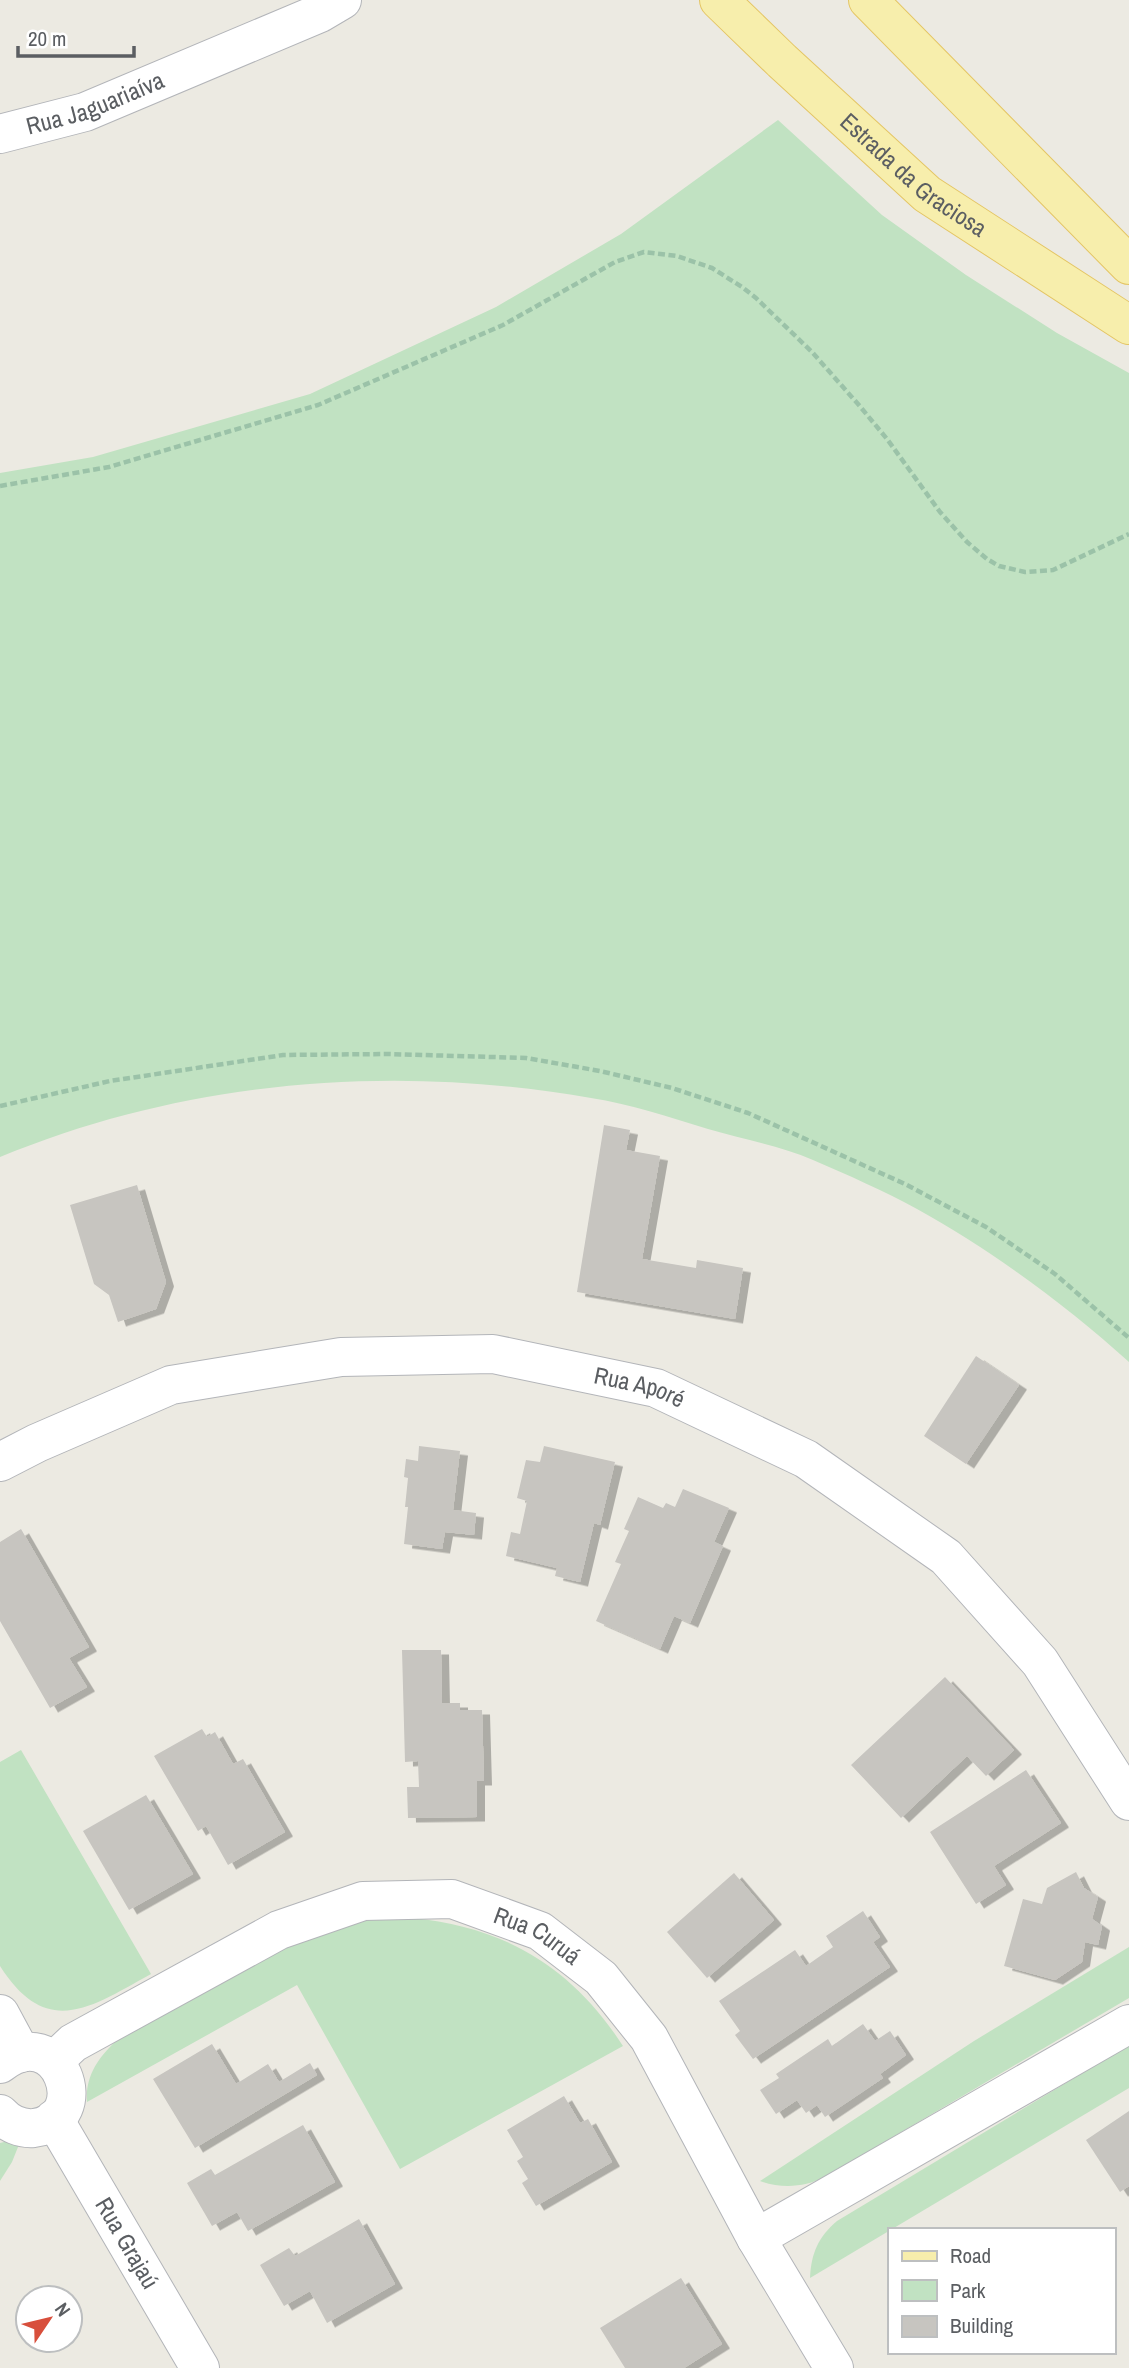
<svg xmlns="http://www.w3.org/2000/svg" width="1129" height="2368" viewBox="0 0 1129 2368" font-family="'Archivo Narrow',sans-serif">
<defs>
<filter id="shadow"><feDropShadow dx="8" dy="4.5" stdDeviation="0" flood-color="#0004"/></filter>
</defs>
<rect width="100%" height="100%" fill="#eceae2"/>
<!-- green -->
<g fill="#c1e2c2">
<path d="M778 120 882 215 966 275 1057 333 1129 373V1362C1067 1306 990 1249 917 1209 884 1191 848 1175 813 1160 780 1146 742 1139 708 1129 669 1117 630 1104 591 1098 393 1063 186 1080 0 1157V473L93 457 310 394 496 307 621 234Z"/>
<path d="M21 1750 151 1974C91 2007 47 2040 0 1966V1762Z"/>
<path d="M412 1918C505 1927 572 1967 623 2046L400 2169 297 1985 87 2102C85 2077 98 2058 115 2042L276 1948 287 1942 368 1920Z"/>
<path d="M1129 1947V1998L825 2177C804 2187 783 2189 760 2181L974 2041Z"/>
<path d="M1129 2045V2088L810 2278C811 2254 818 2237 837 2221Z"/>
<path d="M8 2141 20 2142 12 2162 0 2181V2143Z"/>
</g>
<!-- building -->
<g fill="#c7c5c0" filter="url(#shadow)">
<path d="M604 1125 630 1130 626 1150 660 1156 642 1259 696 1268 697 1260 743 1268 735 1319 577 1292Z"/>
<path d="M137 1185 166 1282 156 1309 118 1322 109 1295 94 1284 70 1205Z"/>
<path d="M976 1356 1019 1385 966 1464 924 1436Z"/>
<path d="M419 1446 460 1451 453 1510 476 1513 474 1535 445 1532 442 1549 404 1544 408 1507H405L408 1478 404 1477 406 1459 418 1461Z"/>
<path d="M544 1446 615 1462 600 1525 594 1523 580 1582 555 1576 557 1568 506 1556 511 1532 520 1534 527 1501 517 1498 526 1460 540 1462Z"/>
<path d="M683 1489 729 1508 714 1542 723 1546 690 1623 674 1616 660 1649 596 1621 621 1564 615 1562 629 1531 624 1529 638 1497 663 1508 666 1503 675 1507Z"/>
<path d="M21 1529 89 1647 69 1658 87 1687 50 1708 0 1621V1542Z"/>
<path d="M402 1650H441L442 1703H460V1710H482L484 1781H477V1817L408 1818 407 1787H419L418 1761 405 1762Z"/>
<path d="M945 1677 1014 1750 986 1776 967 1756 901 1818 851 1765Z"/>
<path d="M202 1729 207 1737 215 1732 233 1764 243 1759 285 1832 228 1865 206 1826 198 1831 154 1756Z"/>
<path d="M1026 1770 1061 1823 994 1866 1006 1885 976 1904 930 1832Z"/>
<path d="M146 1795 193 1874 129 1910 83 1831Z"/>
<path d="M1076 1872 1084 1888 1098 1897 1092 1919 1102 1926 1098 1945 1085 1942 1082 1962 1055 1980 1004 1966 1023 1899 1042 1904 1047 1888Z"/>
<path d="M734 1873 774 1920 707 1978 667 1932Z"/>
<path d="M863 1911 880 1937 873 1942 890 1967 753 2059 735 2035 740 2031 719 2001 795 1950 806 1966 833 1947 826 1936Z"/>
<path d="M863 2024 875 2041 890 2031 906 2055 880 2074 883 2078 825 2117 817 2105 806 2113 797 2100 776 2114 760 2090 779 2078 776 2074 828 2039 832 2046Z"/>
<path d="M212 2044 236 2084 268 2064 279 2082 310 2063 317 2075 195 2148 153 2079Z"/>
<path d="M564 2096 580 2123 588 2119 612 2162 536 2206 522 2183 528 2179 517 2161 523 2157 507 2130Z"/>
<path d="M1129 2111V2186L1120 2192 1086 2140Z"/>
<path d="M303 2125 335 2182 248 2231 237 2212 212 2226 187 2183 211 2169 215 2175Z"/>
<path d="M359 2219 395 2284 327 2323 310 2291 284 2306 260 2265 289 2248 295 2256Z"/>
<path d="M681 2278 722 2344 684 2368H625L600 2328Z"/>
</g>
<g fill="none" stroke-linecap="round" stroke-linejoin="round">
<defs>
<g id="minor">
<path id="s1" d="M0 134 85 112 320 13 342 0"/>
<path id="s2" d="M0 1462 37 1443 171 1385 341 1357 493 1354 656 1388 806 1459 946 1557 1040 1662 1129 1801"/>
<path d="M0 2014 21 2053"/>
<path id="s3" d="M54 2061 73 2043 279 1930 363 1901 452 1899 540 1931 601 1978 649 2038 756 2238 834 2368"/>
<path d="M0 2064C59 2017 97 2120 34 2128 21 2129 9 2124 0 2114"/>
<path id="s4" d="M54 2119 200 2368"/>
<path d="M756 2238 1129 2024"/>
</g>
<g id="major">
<path id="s5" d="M719 0 782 61 927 194 1129 325"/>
<path d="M868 0 1129 265"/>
</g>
</defs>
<!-- minor casing -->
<use href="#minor" stroke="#b3b5b9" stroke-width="40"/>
<!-- major casing -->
<use href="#major" stroke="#e4c564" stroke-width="40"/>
<!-- path -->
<g stroke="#9bc2a8" stroke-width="4.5" stroke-dasharray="7 3.5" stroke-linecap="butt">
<path d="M0 486 109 467 318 405 503 325 615 262 644 252 677 256 712 268 742 287 756 298 812 352 858 404 887 439 940 512 967 542 987 559 999 566 1025 572 1053 570 1129 534"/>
<path d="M0 1106 110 1081 283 1055 388 1054 526 1058 600 1071 672 1088 748 1113 905 1184 986 1227 1055 1274 1129 1338"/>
</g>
<!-- minor -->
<use href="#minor" stroke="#fff" stroke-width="38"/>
<!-- major -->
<use href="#major" stroke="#f7eeac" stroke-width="38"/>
</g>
<g text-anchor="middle" stroke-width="5" stroke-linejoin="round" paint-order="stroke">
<!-- street labels -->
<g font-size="24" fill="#5b5e62" stroke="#fff">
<text dy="8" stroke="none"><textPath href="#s1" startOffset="100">Rua Jaguariaíva</textPath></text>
<text dy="8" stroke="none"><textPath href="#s5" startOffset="262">Estrada da Graciosa</textPath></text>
<text dy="8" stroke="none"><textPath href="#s2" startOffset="662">Rua Aporé</textPath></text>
<text dy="8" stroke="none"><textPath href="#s3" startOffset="532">Rua Curuá</textPath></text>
<text dy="8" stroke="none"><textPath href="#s4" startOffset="144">Rua Grajaú</textPath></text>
</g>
</g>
<!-- legend -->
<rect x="888" y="2228" width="228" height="126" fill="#ffffff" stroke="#bdbfc0" stroke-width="2"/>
<rect x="902" y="2251" width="35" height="10" fill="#f7eeac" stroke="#bdbfc0" stroke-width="2"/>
<text x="950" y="2263" font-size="21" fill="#5b5e62">Road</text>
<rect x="902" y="2280" width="35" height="21" fill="#c1e2c2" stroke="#bdbfc0" stroke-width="2"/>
<text x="950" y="2298" font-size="21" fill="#5b5e62">Park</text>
<rect x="902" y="2316" width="35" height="21" fill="#c7c5c0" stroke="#bdbfc0" stroke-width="2"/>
<text x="950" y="2333" font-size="21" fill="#5b5e62">Building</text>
<!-- north arrow -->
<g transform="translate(49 2319) rotate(55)"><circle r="33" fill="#ffffff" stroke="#bdbfc0" stroke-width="2"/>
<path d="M0-5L12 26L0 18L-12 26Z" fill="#d84f3c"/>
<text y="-10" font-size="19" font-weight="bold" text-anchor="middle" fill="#5b5e62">N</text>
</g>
<!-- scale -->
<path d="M18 46v10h116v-10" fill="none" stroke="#5b5e62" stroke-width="3.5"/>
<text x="28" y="46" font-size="21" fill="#5b5e62" stroke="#ffffff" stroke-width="5" paint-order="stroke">20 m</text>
</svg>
